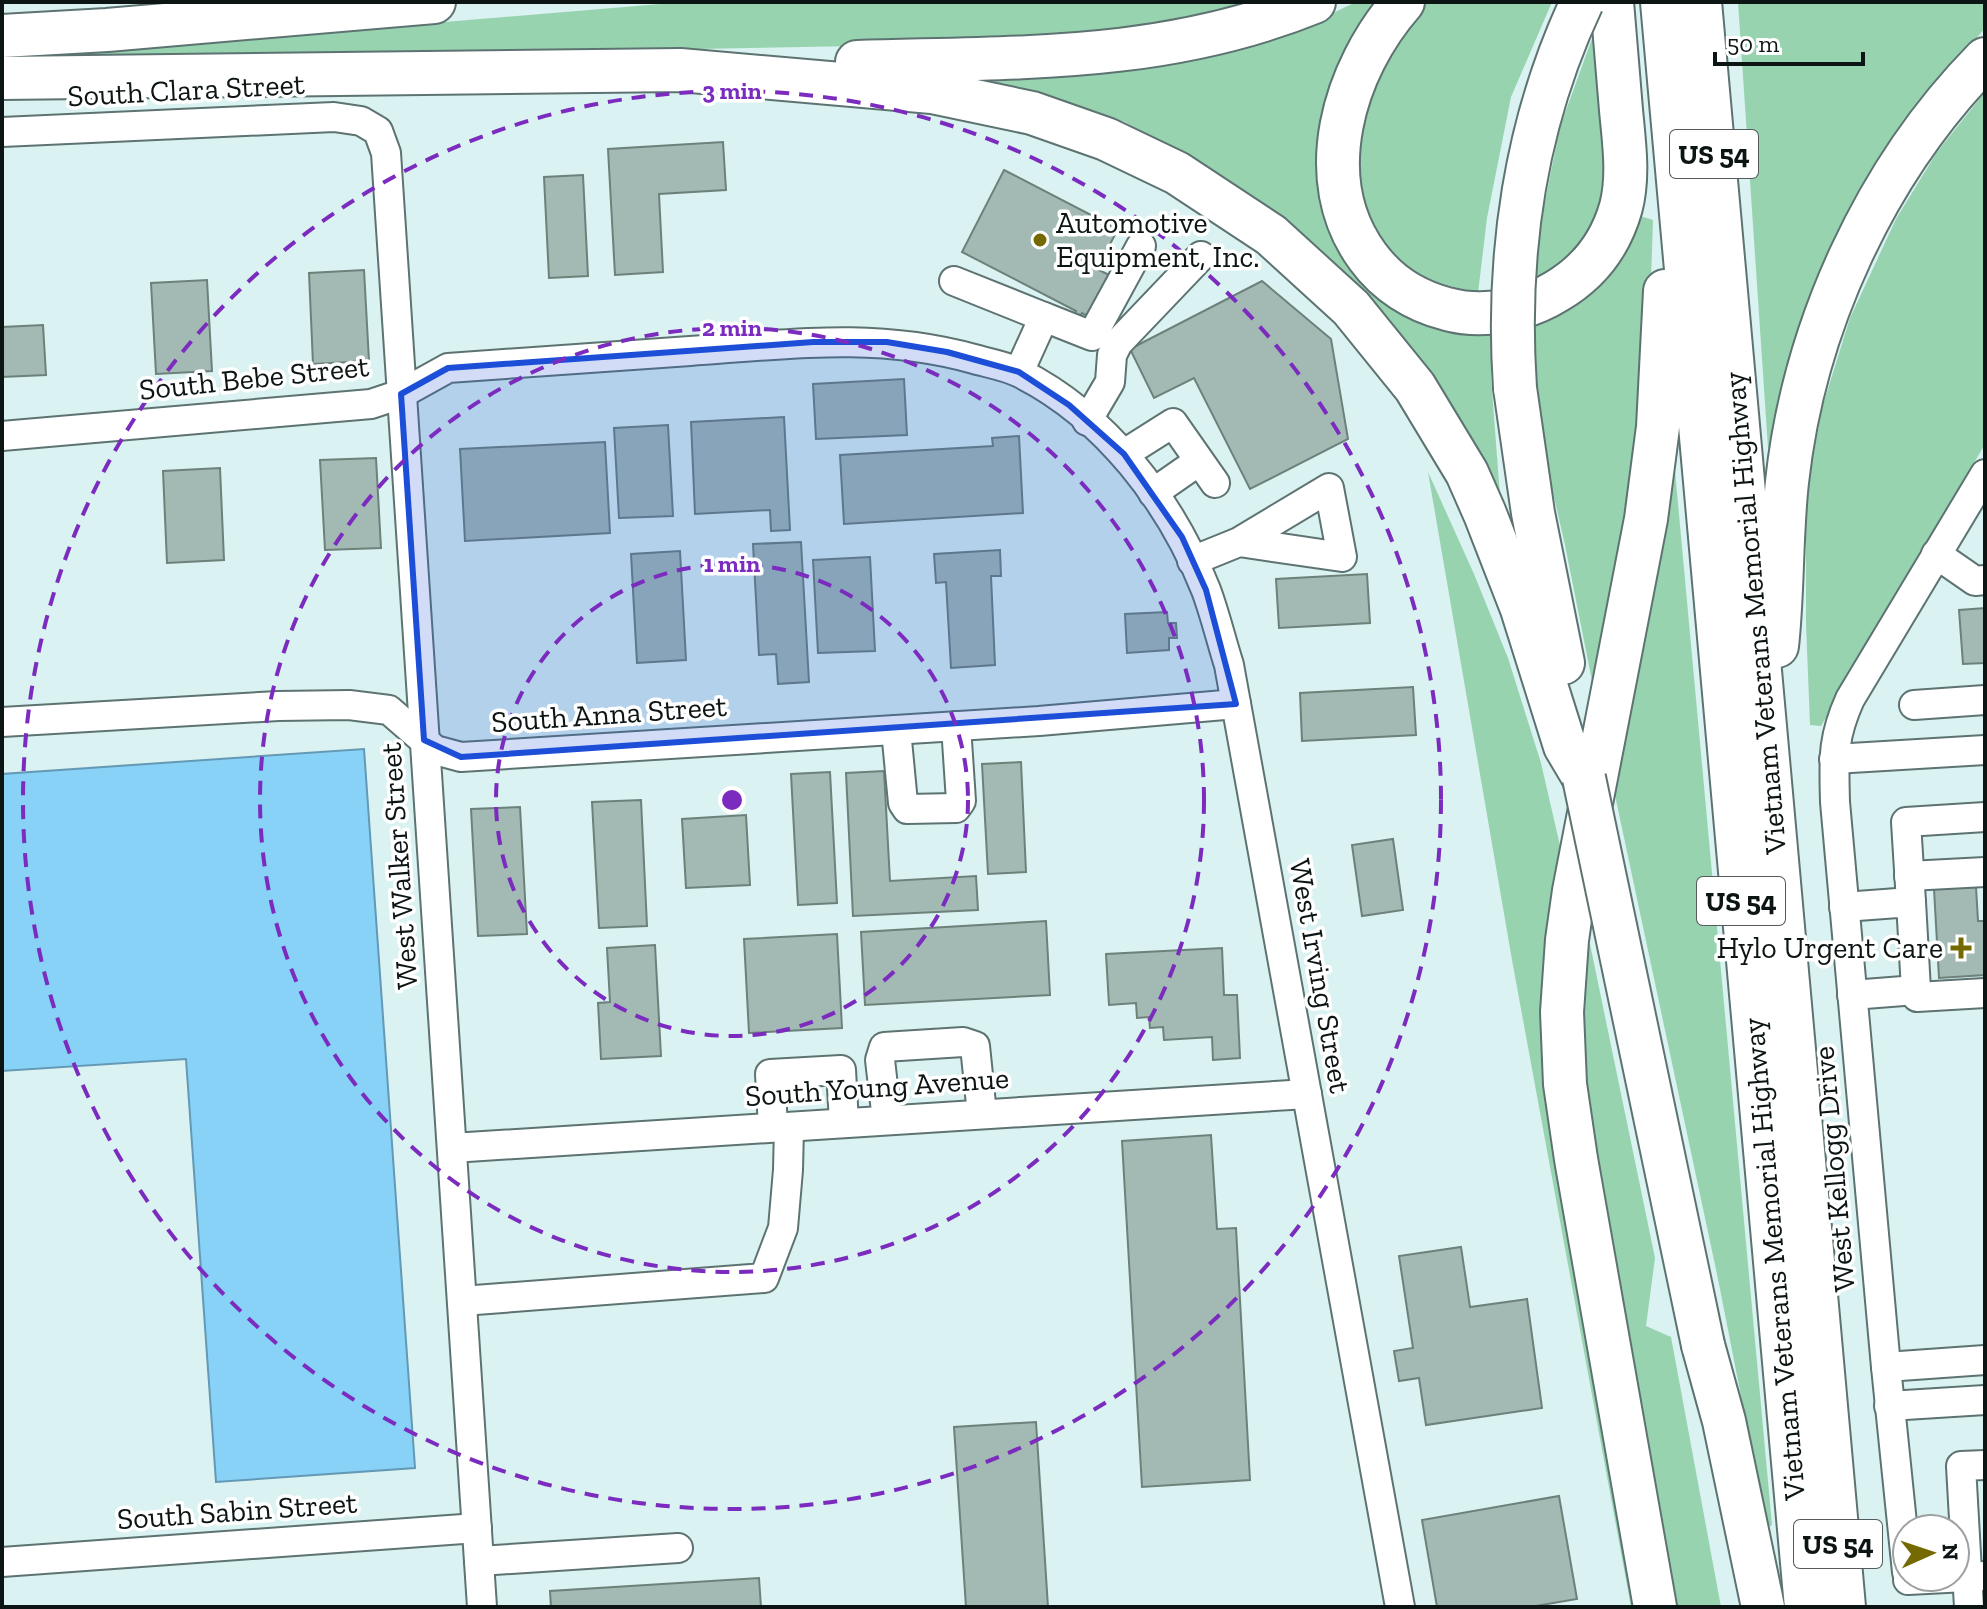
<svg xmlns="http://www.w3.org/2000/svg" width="1987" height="1609" viewBox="0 0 1987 1609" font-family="'Zilla Slab',serif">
<rect width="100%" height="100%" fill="#daf2f1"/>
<!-- green -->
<g fill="#98d3b0">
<path d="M684 2H1265L1150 33 1018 43 369 55 28 57Z"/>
<path d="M1356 2H1386L1329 218 1491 333V377L1502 522 1476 462 1210 174 1125 122 970 76 1308 25Z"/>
<path d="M1428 2H1552L1511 97 1487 218 1478 293C1444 285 1410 277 1385 249 1367 229 1354 189 1354 163 1354 155 1358 146 1359 138 1369 89 1391 38 1428 2Z"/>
<path d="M1738 2H1985V28L1894 137 1844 227 1774 450 1768 448Z"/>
<path d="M1598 22 1608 188 1598 220 1578 246 1561 265 1534 286 1540 226 1560 127Z"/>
<path d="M1985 92V444L1821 726 1810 725 1806 624V496L1822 408 1850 318 1896 219 1937 152Z"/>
<path d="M1637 215 1653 220 1648 371 1636 501 1595 696 1565 545 1542 445 1532 320Z"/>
<path d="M1675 471 1772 1525 1767 1528 1718 1279 1613 786 1667 472Z"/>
<path d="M1428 472 1474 574 1508 658 1541 763 1564 863 1549 964 1642 1607H1631L1512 960Z"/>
<path d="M1590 944 1655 1258 1646 1326 1671 1337 1721 1607H1669L1577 1079 1579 945Z"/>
</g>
<!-- water -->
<path fill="#88d2f8" stroke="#6399b4" stroke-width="2" d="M364 749 415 1468 216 1482 186 1059 2 1071V774Z"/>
<!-- building -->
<g fill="#a3b9b3" stroke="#6d817b" stroke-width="2">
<path d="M723 142 726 190 659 194 663 272 615 275 608 149Z"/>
<path d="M1004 170 1118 229 1097 269 1117 279 1096 320 1082 313 1079 319 1073 316 1076 311 962 252Z"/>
<path d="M583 175 588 276 549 278 544 177Z"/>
<path d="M364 270 369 361 313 364 309 273Z"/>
<path d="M207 280 212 371 156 374 151 283Z"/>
<path d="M1262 281 1331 339 1348 439 1250 489 1194 378 1154 398 1130 349Z"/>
<path d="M43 325 46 375 2 377V327Z"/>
<path d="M904 379 907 435 816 439 813 384Z"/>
<path d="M784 417 790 530 771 531 770 510 695 514 691 422Z"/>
<path d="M668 425 673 516 619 518 614 428Z"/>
<path d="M1019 436 1023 513 844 524 840 455 993 446 992 438Z"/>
<path d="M605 442 610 533 465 541 460 449Z"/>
<path d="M376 458 381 548 325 550 320 460Z"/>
<path d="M220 468 224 560 167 563 163 471Z"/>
<path d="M801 542 809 682 778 684 776 654 759 655 753 544Z"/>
<path d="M1000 550 1001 576H991L995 665 951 668 946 582 936 583 934 554Z"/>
<path d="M680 551 686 660 637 663 631 554Z"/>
<path d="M870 557 875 651 818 653 813 560Z"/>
<path d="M1367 574 1370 623 1279 628 1276 579Z"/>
<path d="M1985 608V663L1963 664 1959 610Z"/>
<path d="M1167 612 1168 623H1176L1177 638H1169V650L1127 653 1125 614Z"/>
<path d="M1413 687 1416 735 1302 741 1300 693Z"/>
<path d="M1021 762 1026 872 988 874 982 764Z"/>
<path d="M884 771 890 881 976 876 978 910 853 916 846 773Z"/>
<path d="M830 772 837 903 798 905 791 774Z"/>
<path d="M641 800 647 926 599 928 592 802Z"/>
<path d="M520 807 527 934 478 936 471 809Z"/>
<path d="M746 815 750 885 686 888 682 819Z"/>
<path d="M1393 839 1403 910 1362 916 1352 845Z"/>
<path d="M1976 887 1978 921H1985V975L1939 978 1934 889Z"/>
<path d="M1046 921 1050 995 865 1005 861 932Z"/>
<path d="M837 934 842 1028 749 1033 744 939Z"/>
<path d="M655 945 661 1056 601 1059 598 1003 610 1002 607 948Z"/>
<path d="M1222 948 1224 995H1237L1240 1058 1213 1060 1212 1037 1164 1040 1163 1027 1150 1028 1149 1017 1137 1018 1136 1003 1109 1005 1106 954Z"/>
<path d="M1211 1135 1217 1229 1236 1228 1250 1480 1142 1487 1122 1141Z"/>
<path d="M1461 1247 1470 1307 1527 1299 1542 1408 1426 1425 1419 1378 1399 1381 1394 1351 1413 1348 1399 1256Z"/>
<path d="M1036 1422 1048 1607H966L954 1427Z"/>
<path d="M1559 1496 1577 1599 1530 1607H1437L1422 1520Z"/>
<path d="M759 1578 761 1607H551L550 1591Z"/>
</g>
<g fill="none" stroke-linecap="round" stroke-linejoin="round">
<defs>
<g id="minor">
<path d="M2 132 334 117 361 121 378 131 386 153 482 1607"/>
<path d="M954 281 1044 317 1019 372"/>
<path d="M1044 317 1092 336 1141 246"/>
<path d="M1087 421 1110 382 1112 355 1118 343 1201 256"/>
<path d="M2 436 371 404 401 394 448 368C529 362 610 357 690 351 789 344 877 332 974 359 988 363 1006 366 1020 373 1106 416 1171 502 1206 590 1215 614 1221 640 1229 665L1400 1607"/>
<path d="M1124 454 1173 423 1215 483"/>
<path d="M1153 493 1199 461"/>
<path d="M1936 554 1975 581 1985 580"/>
<path d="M1192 561 1239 542 1329 488 1342 557 1239 542"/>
<path d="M1914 705 1985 700"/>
<path d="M2 722 278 706 349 705 389 710 435 750 461 757 1039 721 1236 704"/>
<path d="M896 730 903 803 907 809 956 808 961 801 956 726"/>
<path d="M1834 759 1985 750"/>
<path d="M1909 876 1985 872"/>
<path d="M1911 902 1906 822 1985 817"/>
<path d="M1844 907 1911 902 1916 990 1852 995"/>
<path d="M1916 990 1917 997 1985 993"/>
<path d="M887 1120 880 1060 884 1047 963 1042 975 1046 982 1114"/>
<path d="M773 1127 770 1074 841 1070 844 1123"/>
<path d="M452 1148 1307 1094"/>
<path d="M462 1301 764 1278 783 1228 788 1170 789 1127"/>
<path d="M1886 1367 1985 1360"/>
<path d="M1889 1406 1985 1400"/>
<path d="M479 1561 678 1548"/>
<path d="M2 1562 477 1528"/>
<path d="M1907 1572 1886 1367 1835 802C1834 759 1832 739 1850 699L1985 474"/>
<path d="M1908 1580 1985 1576"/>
<path d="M1969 1607 1961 1466 1985 1465"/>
</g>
<g id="highway">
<path d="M1403 2C1344 69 1310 179 1368 257 1387 283 1415 301 1447 309 1483 319 1525 311 1557 291 1589 272 1611 243 1621 207 1629 176 1624 142 1621 110 1618 74 1615 38 1612 2"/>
<path d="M1662 2 1806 1607"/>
<path d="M1700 2 1844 1607"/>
<path d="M2 36 107 30 434 2"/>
<path d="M857 62C1015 57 1164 63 1314 2"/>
<path d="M2 78 680 70 932 92 1032 113 1106 139 1177 173 1271 235 1351 308 1415 387 1467 473 1485 514 1522 609 1565 746 1584 778"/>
<path d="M1515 388 1533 513 1563 663"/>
<path d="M1777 646C1783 592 1781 537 1787 482 1804 327 1875 171 1985 59"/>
<path d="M1703 1345 1724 1421 1763 1607"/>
<path d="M1655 1607 1576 1159 1565 1084 1562 1012 1567 940 1574 891 1646 519 1658 427 1665 291"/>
</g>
</defs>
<!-- minor casing -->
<use href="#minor" stroke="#5d7372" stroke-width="32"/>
<!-- highway casing -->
<use href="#highway" stroke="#5d7372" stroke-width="46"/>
<!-- minor -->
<use href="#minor" stroke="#fff" stroke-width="28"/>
<!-- highway -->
<use href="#highway" stroke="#fff" stroke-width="42"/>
<defs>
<g id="highway-bridge">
<path d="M1515 388C1506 256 1525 123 1582 2"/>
<path d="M1584 778 1703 1345"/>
</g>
</defs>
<!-- highway-bridge casing -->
<use href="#highway-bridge" stroke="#5d7372" stroke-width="46" stroke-linecap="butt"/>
<!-- highway-bridge -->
<use href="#highway-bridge" stroke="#fff" stroke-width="42"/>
</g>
<!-- marked area -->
<path fill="#1d4ed8" fill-opacity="0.2" stroke="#1d4ed8" stroke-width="6" stroke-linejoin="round" d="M813 342H887L947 352 1019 372 1069 405 1124 454 1182 537 1206 590 1236 704 461 757 424 740 401 394 448 368Z"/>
<!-- distance rings -->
<g fill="none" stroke="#7b2cbf" stroke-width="4" stroke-dasharray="14 10">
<circle cx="732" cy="800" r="236"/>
<circle cx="732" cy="800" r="472"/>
<circle cx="732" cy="800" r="709"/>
</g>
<!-- markers -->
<g fill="#746a01" stroke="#fff" stroke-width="3">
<circle cx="1040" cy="240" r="8"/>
<path d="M1957 936h8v8h8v8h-8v8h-8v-8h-8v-8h8z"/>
</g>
<g text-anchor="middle" stroke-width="7" stroke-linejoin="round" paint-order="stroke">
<!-- shield labels -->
<g fill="#fff" stroke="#555a5a" stroke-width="2">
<rect x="1670" y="130" width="88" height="48" rx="6"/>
<rect x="1697" y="877" width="88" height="48" rx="6"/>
<rect x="1794" y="1520" width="88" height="48" rx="6"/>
</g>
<g font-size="28" font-weight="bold" fill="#0c1414">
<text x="1714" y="164">US 54</text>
<text x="1741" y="911">US 54</text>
<text x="1838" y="1554">US 54</text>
</g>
<!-- street labels -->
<g font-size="30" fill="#0c1414" stroke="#fff">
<text transform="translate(186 90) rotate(-3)" y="10">South Clara Street</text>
<text transform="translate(254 378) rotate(-6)" y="10">South Bebe Street</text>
<text transform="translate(1755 613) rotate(-95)" y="10">Vietnam Veterans Memorial Highway</text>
<text transform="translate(609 714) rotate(-4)" y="10">South Anna Street</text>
<text transform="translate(399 866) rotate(-94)" y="10">West Walker Street</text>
<text transform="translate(1320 976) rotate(80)" y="10">West Irving Street</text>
<text transform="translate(877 1087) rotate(-4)" y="10">South Young Avenue</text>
<text transform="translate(1834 1169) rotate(-95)" y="10">West Kellogg Drive</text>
<text transform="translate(1774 1259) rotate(-95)" y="10">Vietnam Veterans Memorial Highway</text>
<text transform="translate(237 1511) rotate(-4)" y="10">South Sabin Street</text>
</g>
<!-- poi labels -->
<g font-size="30" fill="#0c1414" stroke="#fff" text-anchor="start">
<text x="1056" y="233">Automotive<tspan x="1056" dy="34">Equipment, Inc.</tspan></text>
<text x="1943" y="958" text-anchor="end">Hylo Urgent Care</text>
</g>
</g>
<circle cx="732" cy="800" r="12" fill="#7b2cbf" stroke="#fff" stroke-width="4"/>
<g font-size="24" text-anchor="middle" font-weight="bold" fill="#7b2cbf" stroke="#fff" stroke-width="7" stroke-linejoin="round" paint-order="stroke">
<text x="732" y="99">3 min</text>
<text x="732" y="336">2 min</text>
<text x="732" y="572">1 min</text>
</g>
<!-- border -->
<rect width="1987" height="1609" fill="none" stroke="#0c1414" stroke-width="8"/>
<!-- north arrow -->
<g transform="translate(1931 1553) rotate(87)"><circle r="38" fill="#ffffff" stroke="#9ea1a1" stroke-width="2"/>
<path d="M0-6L14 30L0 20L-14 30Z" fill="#746a01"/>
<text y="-12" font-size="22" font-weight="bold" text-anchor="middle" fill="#0c1414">N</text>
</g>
<!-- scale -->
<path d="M1715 52v12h148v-12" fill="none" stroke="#0c1414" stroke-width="4"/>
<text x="1727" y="52" font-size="24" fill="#0c1414" stroke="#ffffff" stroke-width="6" paint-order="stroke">50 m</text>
</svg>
